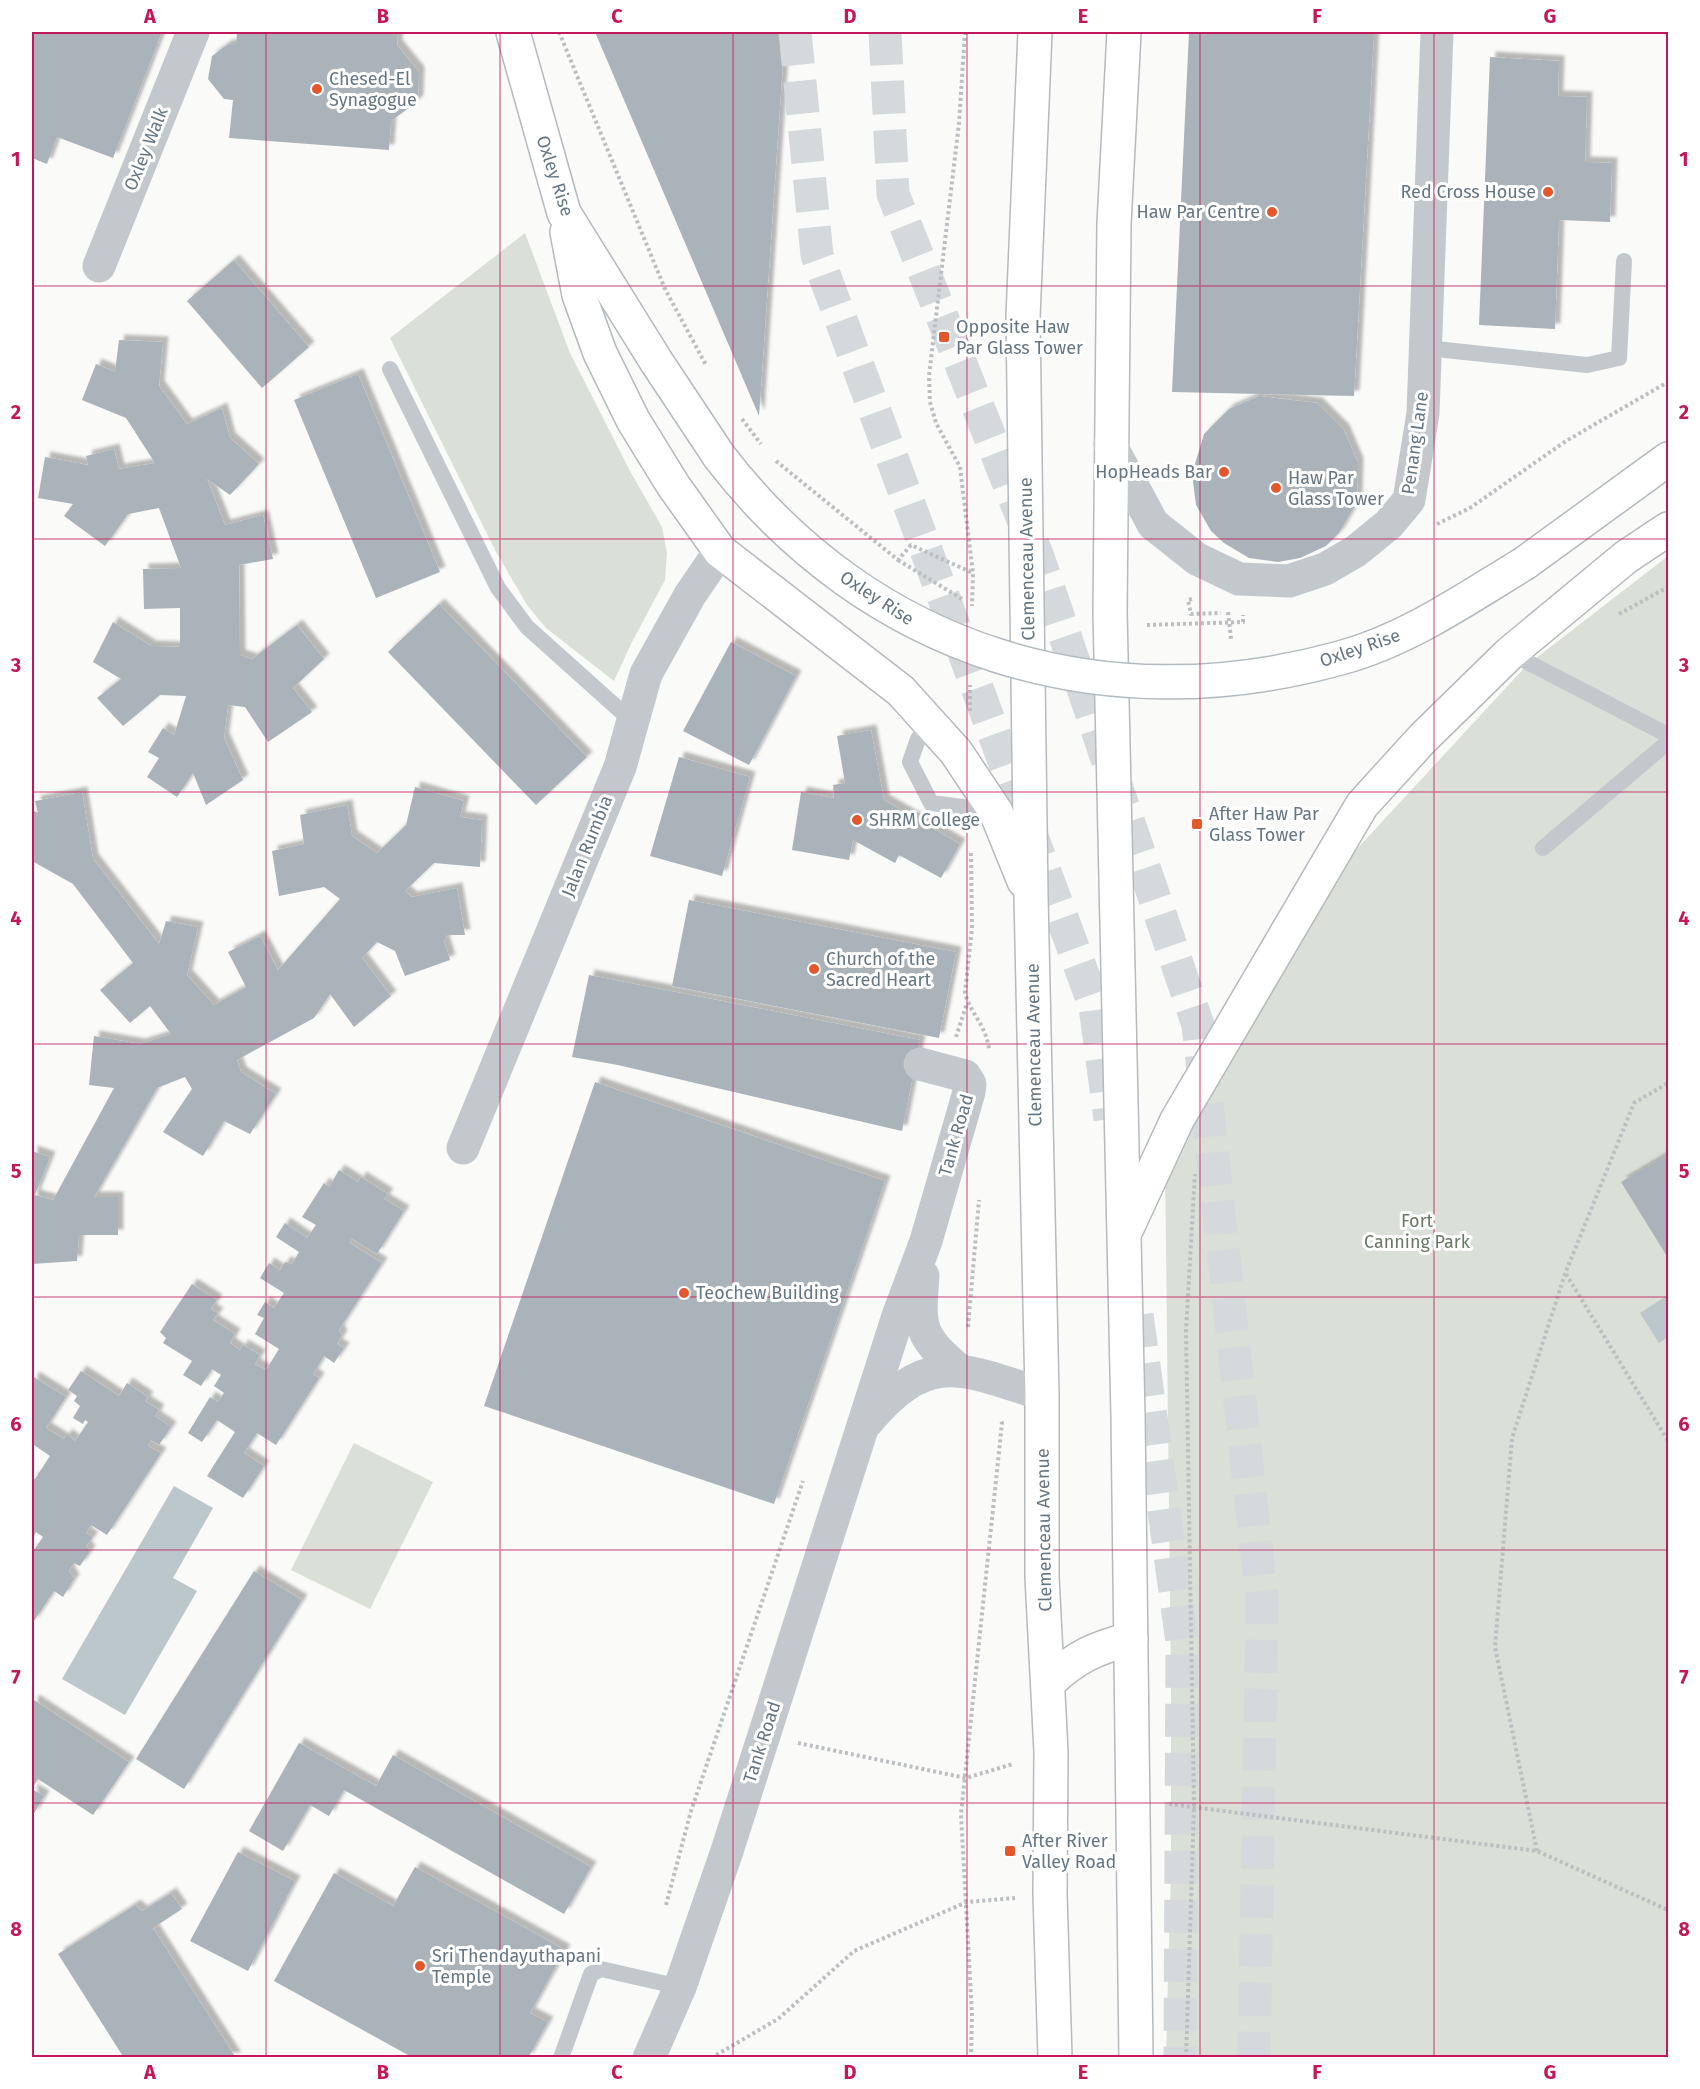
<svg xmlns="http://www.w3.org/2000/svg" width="1700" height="2089" viewBox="0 0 1700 2089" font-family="'Fira Sans',sans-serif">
<defs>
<filter id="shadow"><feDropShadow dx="5.5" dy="-5.5" stdDeviation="1.5" flood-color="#0004"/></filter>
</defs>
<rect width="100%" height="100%" fill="#fafaf8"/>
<!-- green -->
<g fill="#dadfd7">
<path d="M525 233 570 353 630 471 662 527 667 553 665 580 631 644 614 681 546 628 527 605 495 550 390 338Z"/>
<path d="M1668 556V2057H1166L1171 1871V1683L1165 1160 1343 864 1527 665Z"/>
<path d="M354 1443 433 1482 370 1609 291 1570Z"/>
</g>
<!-- water -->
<g fill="#bbc7cb">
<path d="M1668 1295V1337L1659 1343 1640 1313Z"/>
<path d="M174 1486 213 1508 173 1578 197 1591 125 1715 62 1679Z"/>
</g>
<!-- building -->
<g fill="#aab3b9" filter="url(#shadow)">
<path d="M32 32H162L113 158 57 137 47 164 32 158Z"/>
<path d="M237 32H398L397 45 419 72 418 101 391 121 389 150 229 138 233 100 224 99 208 79 212 56 227 45H236Z"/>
<path d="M595 32H785L759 416Z"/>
<path d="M1189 32H1374L1354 396 1172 392Z"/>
<path d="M1490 57 1559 61 1558 96 1587 97 1585 162 1612 163 1610 222 1559 220 1555 329 1479 325Z"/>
<path d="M234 260 309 347 262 388 187 301Z"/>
<path d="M119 340 163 342 159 386 187 424 222 408 230 438 259 464 230 495 207 479 225 525 263 515 273 559 239 565 240 655 252 659 297 625 324 659 293 688 312 712 268 742 245 707 228 705 224 738 243 780 206 805 193 773 177 797 147 777 159 758 148 752 163 728 174 735 186 696 160 695 123 726 97 698 121 679 93 662 113 622 151 646 180 647V608L144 609 143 569 181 568 159 508 128 514 105 546 64 516 73 504 38 498 45 457 88 465 86 456 114 449 119 469 155 463 126 418 82 400 96 364 115 372Z"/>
<path d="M358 374 440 572 376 598 294 400Z"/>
<path d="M1259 396 1317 403 1344 430 1358 463 1357 502 1339 533 1326 546 1300 558 1278 562 1249 558 1224 543 1211 531 1196 505 1192 474 1204 434 1229 409Z"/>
<path d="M439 604 587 757 536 805 388 652Z"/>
<path d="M731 642 796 676 749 765 683 731Z"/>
<path d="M871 730 884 800 960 844 941 878 899 855 895 863 853 840 849 860 792 850 801 792 834 798 833 785 845 783 837 736Z"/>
<path d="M679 757 750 777 722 876 650 856Z"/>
<path d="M415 787 464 801 460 817 482 820 480 867 434 863 405 891 412 897 457 888 465 935H447L444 941 450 960 405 976 395 951 377 942 362 958 391 996 354 1027 330 994 314 1018 237 1060 241 1072 276 1094 250 1134 224 1121 203 1156 163 1132 192 1089 185 1077 157 1088 94 1197H118V1235H79L77 1261 32 1264V1151L50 1157 35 1195 53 1200 114 1088 89 1085 94 1036 140 1044 171 1034 150 1006 130 1023 100 990 133 963 73 884 32 861V810L38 813 35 801 82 792 93 859 159 944 166 921 198 927 187 975 214 1005 246 987 228 952 260 936 278 970 340 899 324 887 279 896 272 851 304 844 300 815 347 805 352 836 377 853 406 825Z"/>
<path d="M689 900 956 952 939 1038 672 986Z"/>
<path d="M589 975 920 1040 902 1131 618 1065 572 1057Z"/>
<path d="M595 1082 885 1181 774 1504 484 1406Z"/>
<path d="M1668 1154V1258L1621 1182Z"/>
<path d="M339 1170 358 1182 361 1177 388 1194 384 1199 404 1211 377 1254 351 1238 350 1243 382 1263 339 1330 342 1335 337 1344 344 1348 334 1363 324 1356 313 1374 319 1378 276 1445 257 1433 244 1453 264 1466 243 1498 207 1476 235 1432 217 1420 202 1442 188 1433 210 1397 218 1402 224 1393 214 1386 221 1375 212 1369 201 1386 183 1375 192 1361 163 1343 166 1338 160 1332 192 1284 217 1300 211 1309 218 1313 213 1320 235 1334 230 1343 240 1350 243 1345 260 1355 255 1364 266 1370 279 1349 255 1334 264 1318 257 1315 265 1302 274 1308 284 1293 260 1278 269 1263 280 1270 285 1262 292 1264 299 1252 276 1237 285 1223 307 1238 316 1225 302 1217 324 1183 329 1187Z"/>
<path d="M81 1371 119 1396 127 1383 148 1397 145 1401 159 1410 155 1416 171 1427 159 1445 151 1440 148 1446 161 1453 107 1535 91 1525 86 1533 93 1537 86 1546 90 1551 80 1566 74 1563 69 1571 74 1579 63 1597 54 1591 32 1624V1548L34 1550 43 1537 36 1532 32 1540V1477L35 1479 50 1456 34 1445 32 1449V1381L34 1377 66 1397 46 1428 64 1439 67 1434 75 1441 88 1422 85 1420 83 1424 73 1418 80 1406 74 1401 77 1396 68 1390Z"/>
<path d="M254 1571 302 1600 184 1789 136 1759Z"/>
<path d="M34 1700 129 1762 93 1815 38 1779 32 1789 44 1796 32 1817V1704Z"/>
<path d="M299 1743 376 1786 393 1755 591 1867 564 1914 344 1790 329 1816 310 1805 283 1851 249 1831Z"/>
<path d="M238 1852 295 1881 248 1971 190 1941Z"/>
<path d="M415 1867 565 1950 530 2013 548 2022 528 2058H406L408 2055 274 1981 334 1873 393 1906Z"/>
<path d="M171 1893 182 1909 153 1928 236 2058H124L58 1954 135 1905 142 1911Z"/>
</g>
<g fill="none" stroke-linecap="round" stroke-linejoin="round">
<!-- highway-tunnel -->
<g stroke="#d5d9db" stroke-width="33" stroke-dasharray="33 16" stroke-linecap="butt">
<path d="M795 32 817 255 1095 1007 1110 1119"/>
<path d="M885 32 893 194 1038 557 1198 1025 1262 1600 1254 2058"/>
<path d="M1137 1315 1182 1642 1180 2058"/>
</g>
<defs>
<g id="secondary">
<path d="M513 32 564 213 656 361 719 456"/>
<path d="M567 232 579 295 600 353 633 420 673 485 720 551"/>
<path d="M1525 563 1668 459"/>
</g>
<g id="primary">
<path d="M1035 32 1023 317 1031 896 1042 1394V1577L1051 1752 1050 1894 1055 2058"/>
<path d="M1124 32 1114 224 1110 611 1128 1416 1136 2058"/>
<path d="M720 551 901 691 956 752 996 812 1024 881"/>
<path d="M1127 1228 1177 1120 1362 805 1423 738 1510 653 1626 557 1668 529"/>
<path d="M1049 1682C1076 1657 1095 1648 1131 1639"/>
</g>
</defs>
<!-- secondary casing -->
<use href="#secondary" stroke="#b3babf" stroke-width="36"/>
<!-- primary casing -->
<use href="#primary" stroke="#b5babe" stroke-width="36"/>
<!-- path -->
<g stroke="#bbbfc2" stroke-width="4" stroke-dasharray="3 3" stroke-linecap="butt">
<path d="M559 32 665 289 706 365"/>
<path d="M965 32 959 123 929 376 930 402 936 423 960 467 973 573 972 606"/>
<path d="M742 419 761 444"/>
<path d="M776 461 898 560 911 545 973 573"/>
<path d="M1437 524 1470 508 1566 441 1668 382"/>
<path d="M1192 599 1188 600 1191 614 1221 613"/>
<path d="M1619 614 1668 587"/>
<path d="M1147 625 1243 622V615"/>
<path d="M970 711V685"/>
<path d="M971 853 972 928 965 993C970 1013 986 1025 989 1049"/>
<path d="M956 1037 967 1003"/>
<path d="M1566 1274 1668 1441"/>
<path d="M968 1327 979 1200"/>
<path d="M798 1743 966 1778 1013 1764"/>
<path d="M1169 1804 1537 1851 1668 1910"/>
<path d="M1537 1851 1495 1647 1512 1438 1565 1274 1634 1103 1668 1083"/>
<path d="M666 1905 691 1811 803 1481"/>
<path d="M711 2058 778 2019 854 1951 967 1902 1015 1898"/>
<path d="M971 2058 972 2015 961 1814 1002 1423 1000 1419"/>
<path d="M1186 2058 1194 1807 1186 1330 1195 1174"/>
</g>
<!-- lane -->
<g stroke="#c3c8cc" stroke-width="16">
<path d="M1426 348 1587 365 1619 358 1624 261"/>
<path d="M390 369 498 588 527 627 633 722"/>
<path d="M1510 653 1668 735"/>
<path d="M930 723 918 739 910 762 931 803 995 811"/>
<path d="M1543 848 1668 742"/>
<path d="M561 2058 591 1974 601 1969 680 1987"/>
</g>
<!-- street -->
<g stroke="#c3c8cc" stroke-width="33">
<path d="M99 266 193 32"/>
<path d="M1110 444 1153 524 1197 559 1239 579 1289 581 1325 569 1356 551 1389 524 1409 500 1423 413 1437 32"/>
<path d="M463 1148 620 767 646 674 690 595 720 551"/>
<path d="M923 1276C919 1327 918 1335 958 1369"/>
<path d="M867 1422C929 1348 962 1369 1042 1394"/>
<path d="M649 2058 680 1987 727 1851 898 1316 926 1241 969 1092 970 1084 965 1076 920 1064"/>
</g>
<!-- secondary -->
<use href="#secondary" stroke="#fff" stroke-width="33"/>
<!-- primary -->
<use href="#primary" stroke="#fff" stroke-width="33"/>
<defs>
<path id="secondary-bridge" d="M719 456C869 652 1102 724 1340 658 1407 640 1466 599 1525 563"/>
</defs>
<!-- secondary-bridge casing -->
<use href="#secondary-bridge" stroke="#b3babf" stroke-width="36" stroke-linecap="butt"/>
<!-- path-bridge -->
<g stroke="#bbbfc2" stroke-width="4" stroke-dasharray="3 3" stroke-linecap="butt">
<path d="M898 560 962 599"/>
<path d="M1228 612 1231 639H1229"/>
</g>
<!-- secondary-bridge -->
<use href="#secondary-bridge" stroke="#fff" stroke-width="33"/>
</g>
<!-- grid -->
<path fill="none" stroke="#c2185b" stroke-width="1.5" stroke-opacity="0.55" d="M266 32V2058M500 32V2058M733 32V2058M967 32V2058M1200 32V2058M1434 32V2058M32 286H1668M32 539H1668M32 792H1668M32 1044H1668M32 1297H1668M32 1550H1668M32 1803H1668"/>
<!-- markers -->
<g fill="#e4572e" stroke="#fff" stroke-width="2">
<circle cx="317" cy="89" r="6"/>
<circle cx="1548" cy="192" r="6"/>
<circle cx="1272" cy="212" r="6"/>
<rect x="938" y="331" width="12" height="12" rx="3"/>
<circle cx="1224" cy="472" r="6"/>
<circle cx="1276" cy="488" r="6"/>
<circle cx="857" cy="820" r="6"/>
<rect x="1191" y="818" width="12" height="12" rx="3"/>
<circle cx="814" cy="969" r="6"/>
<circle cx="684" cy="1293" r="6"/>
<rect x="1004" y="1845" width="12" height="12" rx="3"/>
<circle cx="420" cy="1966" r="6"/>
</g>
<g text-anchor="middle" stroke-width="6" stroke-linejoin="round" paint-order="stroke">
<!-- poi labels -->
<g font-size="18" fill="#657683" stroke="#fff" text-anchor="start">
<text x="329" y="85">Chesed-El<tspan x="329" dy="21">Synagogue</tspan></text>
<text x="1536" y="198" text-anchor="end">Red Cross House</text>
<text x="1260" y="218" text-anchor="end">Haw Par Centre</text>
<text x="956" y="333">Opposite Haw<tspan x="956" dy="21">Par Glass Tower</tspan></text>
<text x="1212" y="478" text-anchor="end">HopHeads Bar</text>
<text x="1288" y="484">Haw Par<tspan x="1288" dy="21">Glass Tower</tspan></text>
<text x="1209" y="820">After Haw Par<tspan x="1209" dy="21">Glass Tower</tspan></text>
<text x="869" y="826">SHRM College</text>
<text x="826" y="965">Church of the<tspan x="826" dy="21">Sacred Heart</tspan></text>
<text x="696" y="1299">Teochew Building</text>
<text x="1022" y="1847">After River<tspan x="1022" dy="21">Valley Road</tspan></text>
<text x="432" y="1962">Sri Thendayuthapani<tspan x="432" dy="21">Temple</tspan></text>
</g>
<!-- street labels -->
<g font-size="18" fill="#657683" stroke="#fff">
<text transform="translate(146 149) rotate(-68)" y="6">Oxley Walk</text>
<text transform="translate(555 176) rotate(72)" y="6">Oxley Rise</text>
<text transform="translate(1415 443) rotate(-82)" y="6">Penang Lane</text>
<text transform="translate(1027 559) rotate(-91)" y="6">Clemenceau Avenue</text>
<text transform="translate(877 598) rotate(33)" y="6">Oxley Rise</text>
<text transform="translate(1360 648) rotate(-19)" y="6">Oxley Rise</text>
<text transform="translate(587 846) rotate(-68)" y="6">Jalan Rumbia</text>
<text transform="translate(1034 1045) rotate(-91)" y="6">Clemenceau Avenue</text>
<text transform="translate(956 1135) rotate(-74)" y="6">Tank Road</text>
<text transform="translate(1044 1530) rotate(-91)" y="6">Clemenceau Avenue</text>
<text transform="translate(762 1742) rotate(-72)" y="6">Tank Road</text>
</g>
<!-- park labels -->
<g font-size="18" fill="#687a64" stroke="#fff">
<text x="1417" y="1227">Fort<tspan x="1417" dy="21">Canning Park</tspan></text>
</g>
</g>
<!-- border -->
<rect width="1700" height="2089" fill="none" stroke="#ffffff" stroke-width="66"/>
<rect x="33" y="33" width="1634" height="2023" fill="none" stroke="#c2185b" stroke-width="2"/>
<g font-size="20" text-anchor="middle" font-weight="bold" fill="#c2185b">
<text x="150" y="23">A</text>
<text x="383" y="23">B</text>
<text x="617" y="23">C</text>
<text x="850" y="23">D</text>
<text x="1083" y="23">E</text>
<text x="1317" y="23">F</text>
<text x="1550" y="23">G</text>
<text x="16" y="166">1</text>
<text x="1684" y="166">1</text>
<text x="16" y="419">2</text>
<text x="1684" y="419">2</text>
<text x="16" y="672">3</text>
<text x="1684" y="672">3</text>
<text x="16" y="925">4</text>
<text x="1684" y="925">4</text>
<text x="16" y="1178">5</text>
<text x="1684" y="1178">5</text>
<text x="16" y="1431">6</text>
<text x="1684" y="1431">6</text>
<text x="16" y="1684">7</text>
<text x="1684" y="1684">7</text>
<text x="16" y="1936">8</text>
<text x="1684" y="1936">8</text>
<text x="150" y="2079">A</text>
<text x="383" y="2079">B</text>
<text x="617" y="2079">C</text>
<text x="850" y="2079">D</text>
<text x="1083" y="2079">E</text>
<text x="1317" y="2079">F</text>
<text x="1550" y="2079">G</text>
</g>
</svg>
